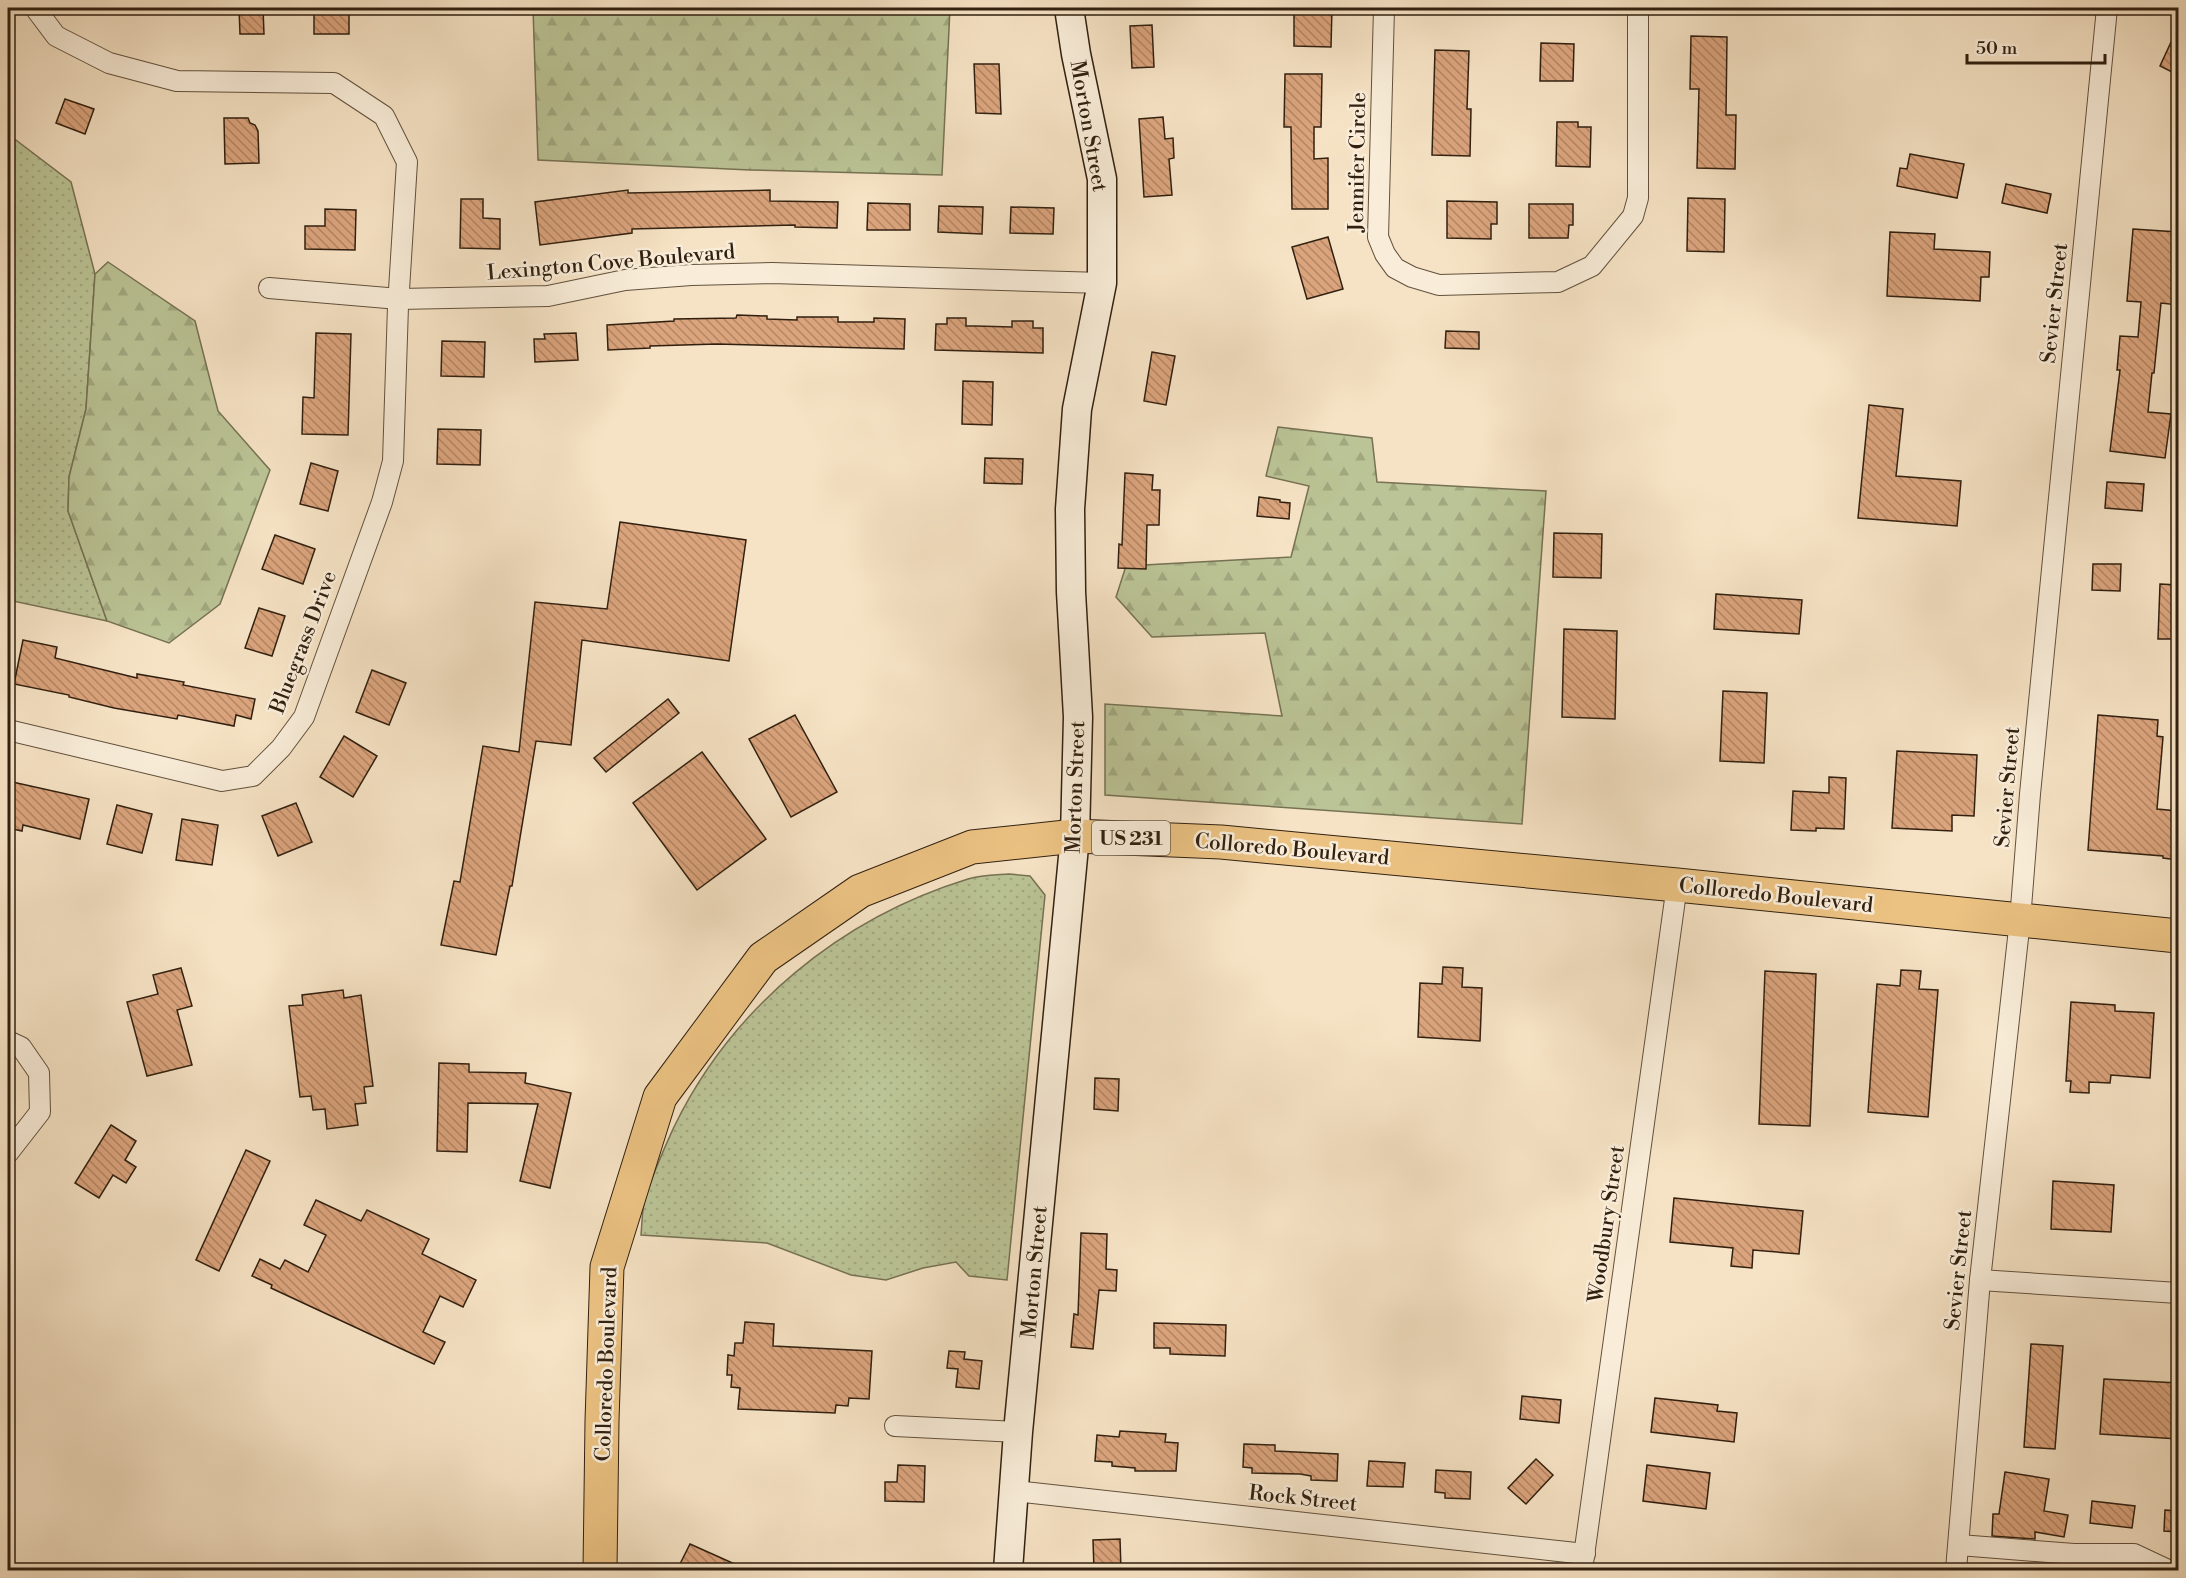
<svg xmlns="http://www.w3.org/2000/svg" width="2186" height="1578" viewBox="0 0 2186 1578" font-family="'Libre Bodoni',serif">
<defs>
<pattern id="grass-dots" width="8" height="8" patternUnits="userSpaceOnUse" patternTransform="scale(1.5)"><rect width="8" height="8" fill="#bbc496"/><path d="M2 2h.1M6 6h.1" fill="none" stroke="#a1a880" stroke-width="1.8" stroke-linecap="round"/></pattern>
<pattern id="forest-firs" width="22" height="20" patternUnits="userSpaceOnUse" patternTransform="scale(1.5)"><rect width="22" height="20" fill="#bbc496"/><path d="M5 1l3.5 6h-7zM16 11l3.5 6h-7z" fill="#a1a880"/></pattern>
<pattern id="building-back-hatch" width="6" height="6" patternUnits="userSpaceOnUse" patternTransform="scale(1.5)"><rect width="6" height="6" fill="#dba47d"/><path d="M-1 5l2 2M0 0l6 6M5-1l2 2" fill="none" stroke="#b28565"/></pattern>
</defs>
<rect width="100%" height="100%" fill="#f6e3c5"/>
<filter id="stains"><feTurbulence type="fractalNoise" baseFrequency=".00333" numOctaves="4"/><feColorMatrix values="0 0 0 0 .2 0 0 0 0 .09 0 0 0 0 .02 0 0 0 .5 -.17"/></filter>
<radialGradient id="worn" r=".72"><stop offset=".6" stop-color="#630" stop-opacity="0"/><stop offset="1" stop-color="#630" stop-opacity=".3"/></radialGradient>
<!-- grass -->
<g fill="url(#grass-dots)" stroke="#767253" stroke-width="1.5">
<path d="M8 134 71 182 95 274 86 409 69 477 68 511 107 621 8 600Z"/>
<path d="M1009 874 1030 876 1045 895 1007 1280 969 1276 956 1262 923 1268 886 1280 851 1275 767 1243 641 1235C642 1224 642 1213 644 1203 651 1177 663 1151 674 1127 732 1007 841 918 968 879 981 875 996 875 1009 874Z"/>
</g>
<!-- forest -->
<g fill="url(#forest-firs)" stroke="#767253" stroke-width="1.5">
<path d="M533 8H950L942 175 750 170 538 160Z"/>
<path d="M108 262 195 321 218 411 270 470 220 604 169 643 107 621 68 511 69 477 86 409 95 274Z"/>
<path d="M1278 427 1372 438 1377 482 1546 491 1522 824 1105 795V704L1282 716 1265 633 1152 637 1116 597 1126 566 1291 557 1309 486 1266 476Z"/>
</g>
<!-- building -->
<g fill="url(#building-back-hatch)" stroke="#312010" stroke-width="1.5">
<path d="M239 8H263L264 34H240Z"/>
<rect x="314" y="8" width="35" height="26"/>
<path d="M1294 8H1332L1331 47 1294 46Z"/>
<path d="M1152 25 1154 67 1132 68 1130 26Z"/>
<path d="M2178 27V75L2160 66Z"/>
<path d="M1691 36 1727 37 1726 115H1736L1735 169 1697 168 1699 89H1690Z"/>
<path d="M1541 43 1574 44 1573 81H1540Z"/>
<path d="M1435 50 1469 51 1467 109H1471L1470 156 1432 155Z"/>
<path d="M974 64H999L1001 114 976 113Z"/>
<path d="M1285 74H1322L1321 127H1314V159L1328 158V209H1292L1291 127H1284Z"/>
<path d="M65 99 94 109 85 134 56 123Z"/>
<path d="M1163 117 1165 139 1173 138 1174 158 1169 159 1172 195 1144 197 1139 119Z"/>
<path d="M224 118H248L250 123 255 125 258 131 259 163 225 164Z"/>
<path d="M1557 122H1578V127H1591L1590 167 1556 166Z"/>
<path d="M1910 154 1964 164 1957 198 1897 186 1900 168 1907 169Z"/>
<path d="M2006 184 2051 194 2047 213 2002 203Z"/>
<path d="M628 190V193L770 190V201L838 202 837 228 795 227V225L632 229V233L540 245 535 202Z"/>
<path d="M1688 198 1725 199 1724 252 1687 251Z"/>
<path d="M461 199H483V218L500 219V249L460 248Z"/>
<path d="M1447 201 1497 202V224H1491V239L1447 238Z"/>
<path d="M868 203 910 204V230H867Z"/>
<path d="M1529 204H1573V225H1569L1568 238H1529Z"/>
<path d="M939 206 983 207 982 234 938 232Z"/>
<path d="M1011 207 1054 208 1053 234 1010 233Z"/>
<path d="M325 209 356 210 355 250 305 249V226H325Z"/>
<path d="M2133 229 2178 232V305L2161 303 2154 373H2152L2148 412 2171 414 2165 458 2110 451 2120 370H2117L2120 336 2138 337 2141 302 2127 301Z"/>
<path d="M1890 232 1935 234 1934 249 1990 252 1989 277H1981L1980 301 1887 296Z"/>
<path d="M1328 237 1343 289 1307 299 1292 247Z"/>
<path d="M737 315 767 316V319L797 320V317H838V322H874V318L905 319 904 349 717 344 650 346V348L608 350 607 325 674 321V319L736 318Z"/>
<path d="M947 318H966V326H976L1012 327V321H1033V328H1043V353L935 350 936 324H947Z"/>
<path d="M1446 331 1479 332V349L1445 348Z"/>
<path d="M316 333 351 334 348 435 302 434 303 397 314 398Z"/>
<path d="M576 333 578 360 535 362 534 339H545L544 334Z"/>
<path d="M442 341 485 342 484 377 441 376Z"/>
<path d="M1152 352 1175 356 1166 405 1144 401Z"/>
<path d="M963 381 993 382 992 425 962 424Z"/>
<path d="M1869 405 1903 409 1896 476 1961 481 1957 526 1858 518Z"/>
<path d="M438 429 481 430 480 465 437 464Z"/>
<path d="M985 458 1023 459 1022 484 984 483Z"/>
<path d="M311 463 338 471 328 511 300 504Z"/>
<path d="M1125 473 1153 475 1152 490H1160L1159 525H1147L1146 569 1118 568 1119 544 1122 545Z"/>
<path d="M2107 482 2144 484 2142 511 2105 508Z"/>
<path d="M1259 497 1280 500V502L1290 503 1289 519 1257 516Z"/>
<path d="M620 522 746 540 729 661 582 640 571 745 536 741 512 886H510L496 955 441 945 454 881 460 882 483 746 519 752 535 602 607 609Z"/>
<path d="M1554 533 1602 534 1601 578 1553 577Z"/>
<path d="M275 535 315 549 303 584 262 569Z"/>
<path d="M2093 564H2121L2120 591 2092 590Z"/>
<path d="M2160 584 2178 585V639H2158Z"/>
<path d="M1716 594 1802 600 1799 634 1714 629Z"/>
<path d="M259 608 285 616 272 656 245 648Z"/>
<path d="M1564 629 1617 631 1615 719 1562 717Z"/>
<path d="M23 640 57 647 55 658 137 678V674L184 682 183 685 255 699 251 719 236 715 234 726 178 715 177 719 114 708 69 697V695L14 684Z"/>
<path d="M372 670 406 683 389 725 356 712Z"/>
<path d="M1723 691 1767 693 1764 763 1720 761Z"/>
<path d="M668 699 679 713 606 772 594 758Z"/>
<path d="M795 715 837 792 791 817 749 739Z"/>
<path d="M2098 715 2158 720 2157 736 2163 737 2157 809 2178 811V860L2163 858V856L2088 850Z"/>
<path d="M344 736 377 756 353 797 320 777Z"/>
<path d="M1897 751 1977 755 1974 816 1952 815V831L1892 828Z"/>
<path d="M702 752 766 839 697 890 633 803Z"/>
<path d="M1829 777 1846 778 1844 829 1816 828V831L1791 830 1793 791 1829 793Z"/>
<path d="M8 781 89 799 80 839 23 825 22 831 8 828Z"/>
<path d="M296 803 312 842 278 856 262 816Z"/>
<path d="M117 805 152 814 142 853 107 844Z"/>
<path d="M182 819 218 825 212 865 176 860Z"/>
<path d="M1443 967 1463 968 1462 987 1482 988 1480 1041 1418 1037 1420 983 1442 984Z"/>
<path d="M181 968 192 1006 177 1010 192 1065 147 1076 127 1002 158 994 153 975Z"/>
<path d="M1901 970 1921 971 1919 989 1938 990 1928 1117 1868 1112 1877 984 1900 986Z"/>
<path d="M1765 971 1816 974 1810 1126 1759 1124Z"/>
<path d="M343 990 344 998 361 995 373 1086 364 1087 366 1103 355 1104 358 1125 327 1129 325 1109 313 1110 311 1096 300 1097 289 1006 303 1005 302 995Z"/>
<path d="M2071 1002 2115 1005V1011L2154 1013 2150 1078 2111 1075 2110 1083 2089 1082V1093L2070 1092 2071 1081H2066Z"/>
<path d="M439 1063 469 1064V1072L526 1073 525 1083 571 1093 550 1188 520 1181 538 1104 468 1103 467 1152 437 1151Z"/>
<path d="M1095 1078 1119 1079 1118 1111 1094 1109Z"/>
<path d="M111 1125 136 1141 125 1160 136 1167 126 1183 113 1175 99 1198 75 1183Z"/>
<path d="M246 1150 270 1161 219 1271 196 1260Z"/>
<path d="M2053 1181 2114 1185 2111 1232 2051 1229Z"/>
<path d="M1674 1198 1803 1211 1799 1254 1753 1250 1752 1268 1731 1266 1733 1248 1670 1242Z"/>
<path d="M316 1200 361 1221 367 1210 429 1239 422 1254 476 1280 463 1307 440 1296 423 1332 445 1342 434 1364 271 1288 272 1285 252 1276 260 1259 280 1269 285 1260 308 1272 326 1235 304 1225Z"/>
<path d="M1081 1233 1107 1234 1106 1269 1117 1270 1116 1291 1099 1290 1093 1349 1071 1347 1074 1314 1078 1315Z"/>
<path d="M745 1322 774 1324 773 1346 872 1351 869 1399 849 1398 848 1406 836 1405 835 1413 738 1409 740 1388 731 1387 732 1375H727L728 1355 734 1356 735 1343H743Z"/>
<path d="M1154 1323 1226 1325 1225 1356 1170 1354V1348H1154Z"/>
<path d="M2031 1344 2063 1346 2055 1449 2024 1447Z"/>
<path d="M949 1351 965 1352 964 1359 982 1361 979 1389 956 1387 958 1369 947 1368Z"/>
<path d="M2104 1379 2178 1383V1439L2100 1434Z"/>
<path d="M1522 1396 1561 1400 1559 1423 1520 1419Z"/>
<path d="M1655 1398 1718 1405 1717 1411 1737 1413 1734 1442 1651 1432Z"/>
<path d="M1120 1431 1166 1434 1165 1442 1178 1443 1176 1471H1135V1468L1112 1466V1462L1095 1461 1097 1435 1119 1437Z"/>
<path d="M1244 1444 1275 1445V1451L1338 1454 1337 1481 1311 1480V1476L1300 1474 1252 1473V1468L1243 1467Z"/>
<path d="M1536 1459 1553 1475 1526 1504 1508 1488Z"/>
<path d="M1369 1461 1405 1463 1403 1487 1367 1486Z"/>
<path d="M898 1465 925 1466 924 1502 885 1501V1482H897Z"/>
<path d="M1647 1465 1710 1473 1706 1509 1643 1501Z"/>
<path d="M1436 1470 1471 1472 1470 1499 1445 1498V1493L1435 1492Z"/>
<path d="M2005 1472 2049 1479 2044 1511 2068 1515 2064 1537 2035 1532V1539L1992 1536 1993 1514H1999Z"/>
<path d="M2092 1501 2135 1506 2132 1528 2090 1523Z"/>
<path d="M2165 1510 2178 1511V1532L2164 1531Z"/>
<path d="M1120 1539 1121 1570H1094L1093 1540Z"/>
<path d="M690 1544 748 1570H677Z"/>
</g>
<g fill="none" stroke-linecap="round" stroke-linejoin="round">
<defs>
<g id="street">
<path d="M1384 8 1378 237 1385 254 1395 268 1412 277 1439 285 1558 282 1592 266 1633 216 1638 198V8"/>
<path d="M269 288 399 299 548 296 625 280 691 275 772 273 1102 283"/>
<path d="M8 730 222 781 253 776 281 748 304 717 382 502 393 461 398 306 407 162 384 116 334 83 177 81 109 63 56 36 35 8"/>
<path d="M8 1041 21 1047 39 1073 40 1112 8 1153"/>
<path d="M1980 1280 2178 1293"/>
<path d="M895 1426 1018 1432"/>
<path d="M1015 1491 1585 1554"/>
<path d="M1959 1545 2074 1554H2134L2168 1570"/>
<path d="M1582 1570 1677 885"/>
<path d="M1956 1570 1980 1280 2020 920 2030 794 2107 8"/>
</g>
<path id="secondary" d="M1008 1570 1018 1432 1075 836 1078 717 1071 592 1070 509 1077 409 1102 283V179L1076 54 1069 8"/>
<path id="highway" d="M600 1570 602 1421 607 1267 660 1097 763 958 860 891 972 847 1075 836 1221 842 1677 885 2178 936"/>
</defs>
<!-- street casing -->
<use href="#street" stroke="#62513d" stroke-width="22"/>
<!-- secondary casing -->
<use href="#secondary" stroke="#312010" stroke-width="31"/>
<!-- highway casing -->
<use href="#highway" stroke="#312010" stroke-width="35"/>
<!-- street -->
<use href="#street" stroke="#f9edd9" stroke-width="20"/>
<!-- secondary -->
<use href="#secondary" stroke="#f9edd9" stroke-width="28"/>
<!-- highway -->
<use href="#highway" stroke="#ebc282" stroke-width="33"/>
</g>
<g text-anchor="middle" stroke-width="5" stroke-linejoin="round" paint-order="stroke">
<!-- shield labels -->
<rect fill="#f9edd9" stroke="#6d5e4c" stroke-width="1.5" x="1092" y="821" width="78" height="34" rx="4.5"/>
<g font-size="20" font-weight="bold" fill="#312010">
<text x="1131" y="845">US 231</text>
</g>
<!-- street labels -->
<g font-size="21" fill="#312010" stroke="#f9edd9">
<text transform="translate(1089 126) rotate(80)" y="7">Morton Street</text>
<text transform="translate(1357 162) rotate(-89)" y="7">Jennifer Circle</text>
<text transform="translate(611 262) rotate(-5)" y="7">Lexington Cove Boulevard</text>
<text transform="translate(2054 303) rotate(-84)" y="7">Sevier Street</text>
<text transform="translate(303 642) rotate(-69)" y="7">Bluegrass Drive</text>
<text transform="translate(1075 787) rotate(-88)" y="7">Morton Street</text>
<text transform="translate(2007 787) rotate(-85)" y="7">Sevier Street</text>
<text transform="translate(1292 849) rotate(5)" y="7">Colloredo Boulevard</text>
<text transform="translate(1776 895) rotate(6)" y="7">Colloredo Boulevard</text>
<text transform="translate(1606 1224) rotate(-82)" y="7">Woodbury Street</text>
<text transform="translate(1958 1270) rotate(-84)" y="7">Sevier Street</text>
<text transform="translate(1034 1272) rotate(-85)" y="7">Morton Street</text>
<text transform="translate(606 1364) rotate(-88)" y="7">Colloredo Boulevard</text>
<text transform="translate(1303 1498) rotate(6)" y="7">Rock Street</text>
</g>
</g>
<!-- margin -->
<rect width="2186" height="1578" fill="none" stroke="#f6e3c5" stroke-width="30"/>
<rect x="9" y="9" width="2168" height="1560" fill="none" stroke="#312010" stroke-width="3"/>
<rect x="15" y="15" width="2156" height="1548" fill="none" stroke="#312010" stroke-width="1.5"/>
<!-- scale -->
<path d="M1967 54v9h138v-9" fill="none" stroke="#312010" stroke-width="3"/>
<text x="1976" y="54" font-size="18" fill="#312010" stroke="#f9edd9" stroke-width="4.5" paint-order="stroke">50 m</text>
<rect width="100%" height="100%" filter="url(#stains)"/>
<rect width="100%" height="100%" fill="url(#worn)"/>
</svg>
